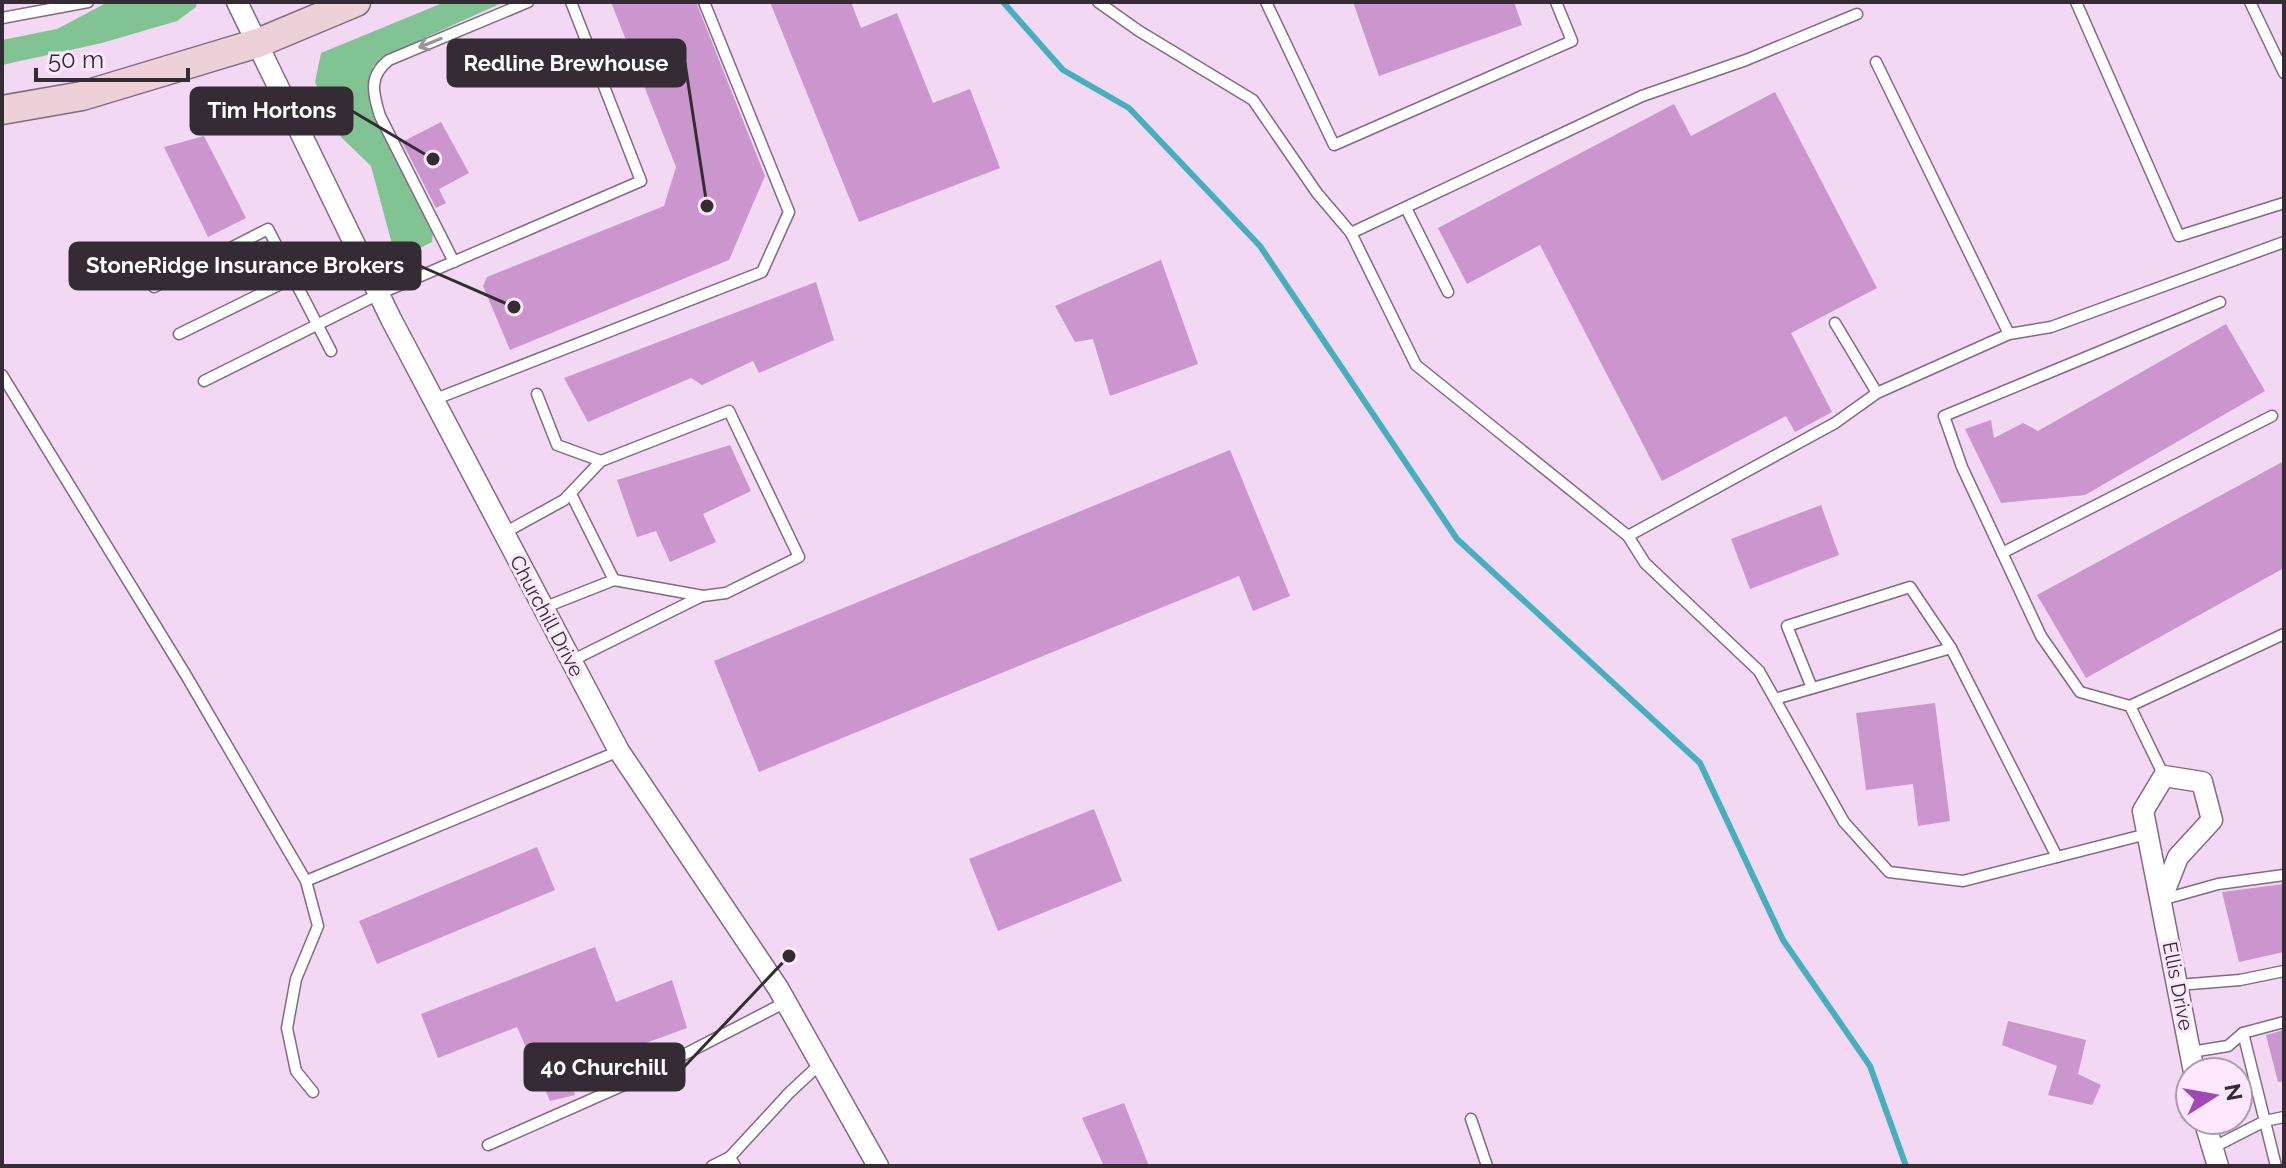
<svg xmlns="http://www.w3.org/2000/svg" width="2286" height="1168" viewBox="0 0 2286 1168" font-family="Raleway,sans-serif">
<rect width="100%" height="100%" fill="#f2d8f3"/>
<!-- green -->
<g fill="#81c393">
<path d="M108 2H197L196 7 177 21 102 43 2 65V40L57 29Z"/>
<path d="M445 2H504L422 39 373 66 370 100 393 154 434 222 432 242 414 251 392 244 371 166 341 137 315 82 321 53Z"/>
</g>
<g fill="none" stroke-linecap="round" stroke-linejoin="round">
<!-- stream -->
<path stroke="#45afbe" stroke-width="6" d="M1003 2 1063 70 1129 108 1260 246 1457 539 1700 763 1783 940 1870 1066 1906 1166"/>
</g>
<!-- building -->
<g fill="#cb96cd">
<path d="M611 2H696L765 176 729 260 510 350 483 286 487 277 664 206 676 167Z"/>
<path d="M770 2H851L861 28 897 13 933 103 970 89 1000 168 859 222Z"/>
<path d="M1353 2H1514L1522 25 1379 76Z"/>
<path d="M1775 92 1877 288 1791 333 1832 412 1795 432 1786 416 1662 481 1540 245 1467 284 1438 228 1674 104 1691 136Z"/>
<path d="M441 122 469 173 439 189 446 203 436 208 402 142Z"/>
<path d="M204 136 246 218 208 237 164 147Z"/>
<path d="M1161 260 1198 364 1110 396 1093 339 1075 342 1055 306Z"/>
<path d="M816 282 834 340 759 373 753 361 702 385 691 378 588 422 564 378Z"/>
<path d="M2226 324 2265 391 2085 495 2001 503 1965 429 1991 420 1994 438 2023 423 2038 431Z"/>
<path d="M730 445 751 491 703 514 716 542 670 562 656 531 637 537 617 480Z"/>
<path d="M1230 450 1290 596 1253 611 1239 576 759 772 714 661Z"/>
<path d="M2284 461V568L2086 678 2037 595Z"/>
<path d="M1821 505 1839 555 1750 589 1731 539Z"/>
<path d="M1935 703 1950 821 1918 826 1913 784 1866 790 1856 713Z"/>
<path d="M1094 809 1122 881 998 931 969 859Z"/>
<path d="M537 847 555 890 377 964 359 921Z"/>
<path d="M2284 884V952L2239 962 2222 892Z"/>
<path d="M595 947 616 1002 672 980 687 1028 569 1071 575 1095 550 1101 517 1027 438 1058 421 1014Z"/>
<path d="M2008 1021 2086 1040 2078 1074 2101 1085 2092 1105 2048 1095 2057 1066 2002 1045Z"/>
<path d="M2284 1030V1081L2278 1082 2266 1035Z"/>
<path d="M1124 1103 1149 1166H1104L1082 1118Z"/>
</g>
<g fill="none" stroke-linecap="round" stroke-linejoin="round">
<defs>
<g id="lane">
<path d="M1098 2 1139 31 1253 100 1317 193 1351 233 1416 365 1628 536 1835 423 1877 393 2009 334 1876 62"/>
<path d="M1266 2 1334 145 1572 41 1556 2"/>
<path d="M2076 2 2179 236 2284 203"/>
<path d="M2250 2 2284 73"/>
<path d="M2 18 88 2"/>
<path d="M1406 208 1448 292"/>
<path d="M1351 233 1642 96 1746 60 1857 14"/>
<path d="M454 262 380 116C373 94 368 76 389 60L528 2"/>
<path d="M154 287 268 229 331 351"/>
<path d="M1835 323 1877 393"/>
<path d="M179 334 293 278"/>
<path d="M2009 334 2051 327 2284 242"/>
<path d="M2 375 187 677 306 881 318 926 296 979 287 1028 296 1071 313 1092"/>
<path d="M204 381 379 294 641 181 571 2"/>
<path d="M537 394 557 445 601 461"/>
<path d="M433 400 762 272 789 212 704 2"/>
<path d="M571 494 614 580"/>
<path d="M504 533 564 500 601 461 729 411 799 557 726 593 703 596 614 580 543 608"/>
<path d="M1628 536 1645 563 1759 671 1844 822 1889 872 1963 881 2147 834"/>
<path d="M2002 553 2272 416"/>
<path d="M571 661 702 596"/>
<path d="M1812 688 1787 626 1910 587 1951 648"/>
<path d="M1775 699 1951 648 2057 857"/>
<path d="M2130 706 2080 692 2041 636 1962 467 1944 416 2220 302"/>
<path d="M2164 776 2130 706 2284 634"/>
<path d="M306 881 619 751"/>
<path d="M2161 900 2218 884 2284 875"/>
<path d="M2178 985 2240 980 2284 971"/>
<path d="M2243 1033 2276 1166"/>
<path d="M2191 1052 2228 1046 2243 1033 2284 1022"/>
<path d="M1471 1119 1487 1166"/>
<path d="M488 1145 633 1081 786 1002"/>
<path d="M2212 1148 2265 1121 2284 1117"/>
<path d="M712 1166 730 1157"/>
<path d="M735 1166 730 1157 789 1093 820 1064"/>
</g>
<g id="street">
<path d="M237 2 391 319 619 751 778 988 878 1166"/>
<path d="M2161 900 2178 857 2212 820 2202 782 2164 776 2143 811 2194 1072"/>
<path d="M2204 1120 2218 1166"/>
</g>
<path id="secondary" d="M2 110 82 96 258 43 356 2"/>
</defs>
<!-- lane casing -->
<use href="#lane" stroke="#826a83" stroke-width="13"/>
<!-- street casing -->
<use href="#street" stroke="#826a83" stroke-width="23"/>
<!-- secondary casing -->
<use href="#secondary" stroke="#826a83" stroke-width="31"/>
<!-- lane -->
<use href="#lane" stroke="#fff" stroke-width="10"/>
<!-- street -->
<use href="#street" stroke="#fff" stroke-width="20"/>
<!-- secondary -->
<use href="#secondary" stroke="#eed0d9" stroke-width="28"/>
</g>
<!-- one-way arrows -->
<defs><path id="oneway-shaft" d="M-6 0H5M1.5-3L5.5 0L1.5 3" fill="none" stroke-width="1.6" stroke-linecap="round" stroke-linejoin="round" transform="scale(2)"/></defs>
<use stroke="#9a959a" href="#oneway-shaft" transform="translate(430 43) rotate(158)"/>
<g text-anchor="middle" stroke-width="6" stroke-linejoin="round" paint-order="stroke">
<!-- street labels -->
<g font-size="20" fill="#352b35" stroke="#fce7fd">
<text transform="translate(547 616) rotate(62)" y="7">Churchill Drive</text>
<text transform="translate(2178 986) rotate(79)" y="7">Ellis Drive</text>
</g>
</g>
<!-- callouts -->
<path fill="none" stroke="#352b35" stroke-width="3" d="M707 206L685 63M433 159L352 111M514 307L420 266M789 956L684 1067"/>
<g fill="#352b35" stroke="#fce7fd" stroke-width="3">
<circle cx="707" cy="206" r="8"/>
<circle cx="433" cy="159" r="8"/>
<circle cx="514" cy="307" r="8"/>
<circle cx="789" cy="956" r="8"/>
</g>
<g fill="#352b35" stroke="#352b35" stroke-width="3">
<rect x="448" y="40" width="237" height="46" rx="8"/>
<rect x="191" y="88" width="161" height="46" rx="8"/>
<rect x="70" y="243" width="350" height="46" rx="8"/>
<rect x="525" y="1044" width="159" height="46" rx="8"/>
</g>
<g font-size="22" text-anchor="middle" font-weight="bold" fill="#fff">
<text x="566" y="71">Redline Brewhouse</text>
<text x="272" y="118">Tim Hortons</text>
<text x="245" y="273">StoneRidge Insurance Brokers</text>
<text x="604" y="1075">40 Churchill</text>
</g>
<!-- border -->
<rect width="2286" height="1168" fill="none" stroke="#352b35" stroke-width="8"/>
<!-- north arrow -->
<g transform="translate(2214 1096) rotate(79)"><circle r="38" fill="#fce7fd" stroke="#ac9cad" stroke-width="2"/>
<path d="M0-6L14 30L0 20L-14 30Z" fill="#a149b5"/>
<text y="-12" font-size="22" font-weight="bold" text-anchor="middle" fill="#352b35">N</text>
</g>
<!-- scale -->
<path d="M36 68v12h152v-12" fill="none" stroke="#352b35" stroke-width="4"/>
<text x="48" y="68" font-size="24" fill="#352b35" stroke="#fce7fd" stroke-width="6" paint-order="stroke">50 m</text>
</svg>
